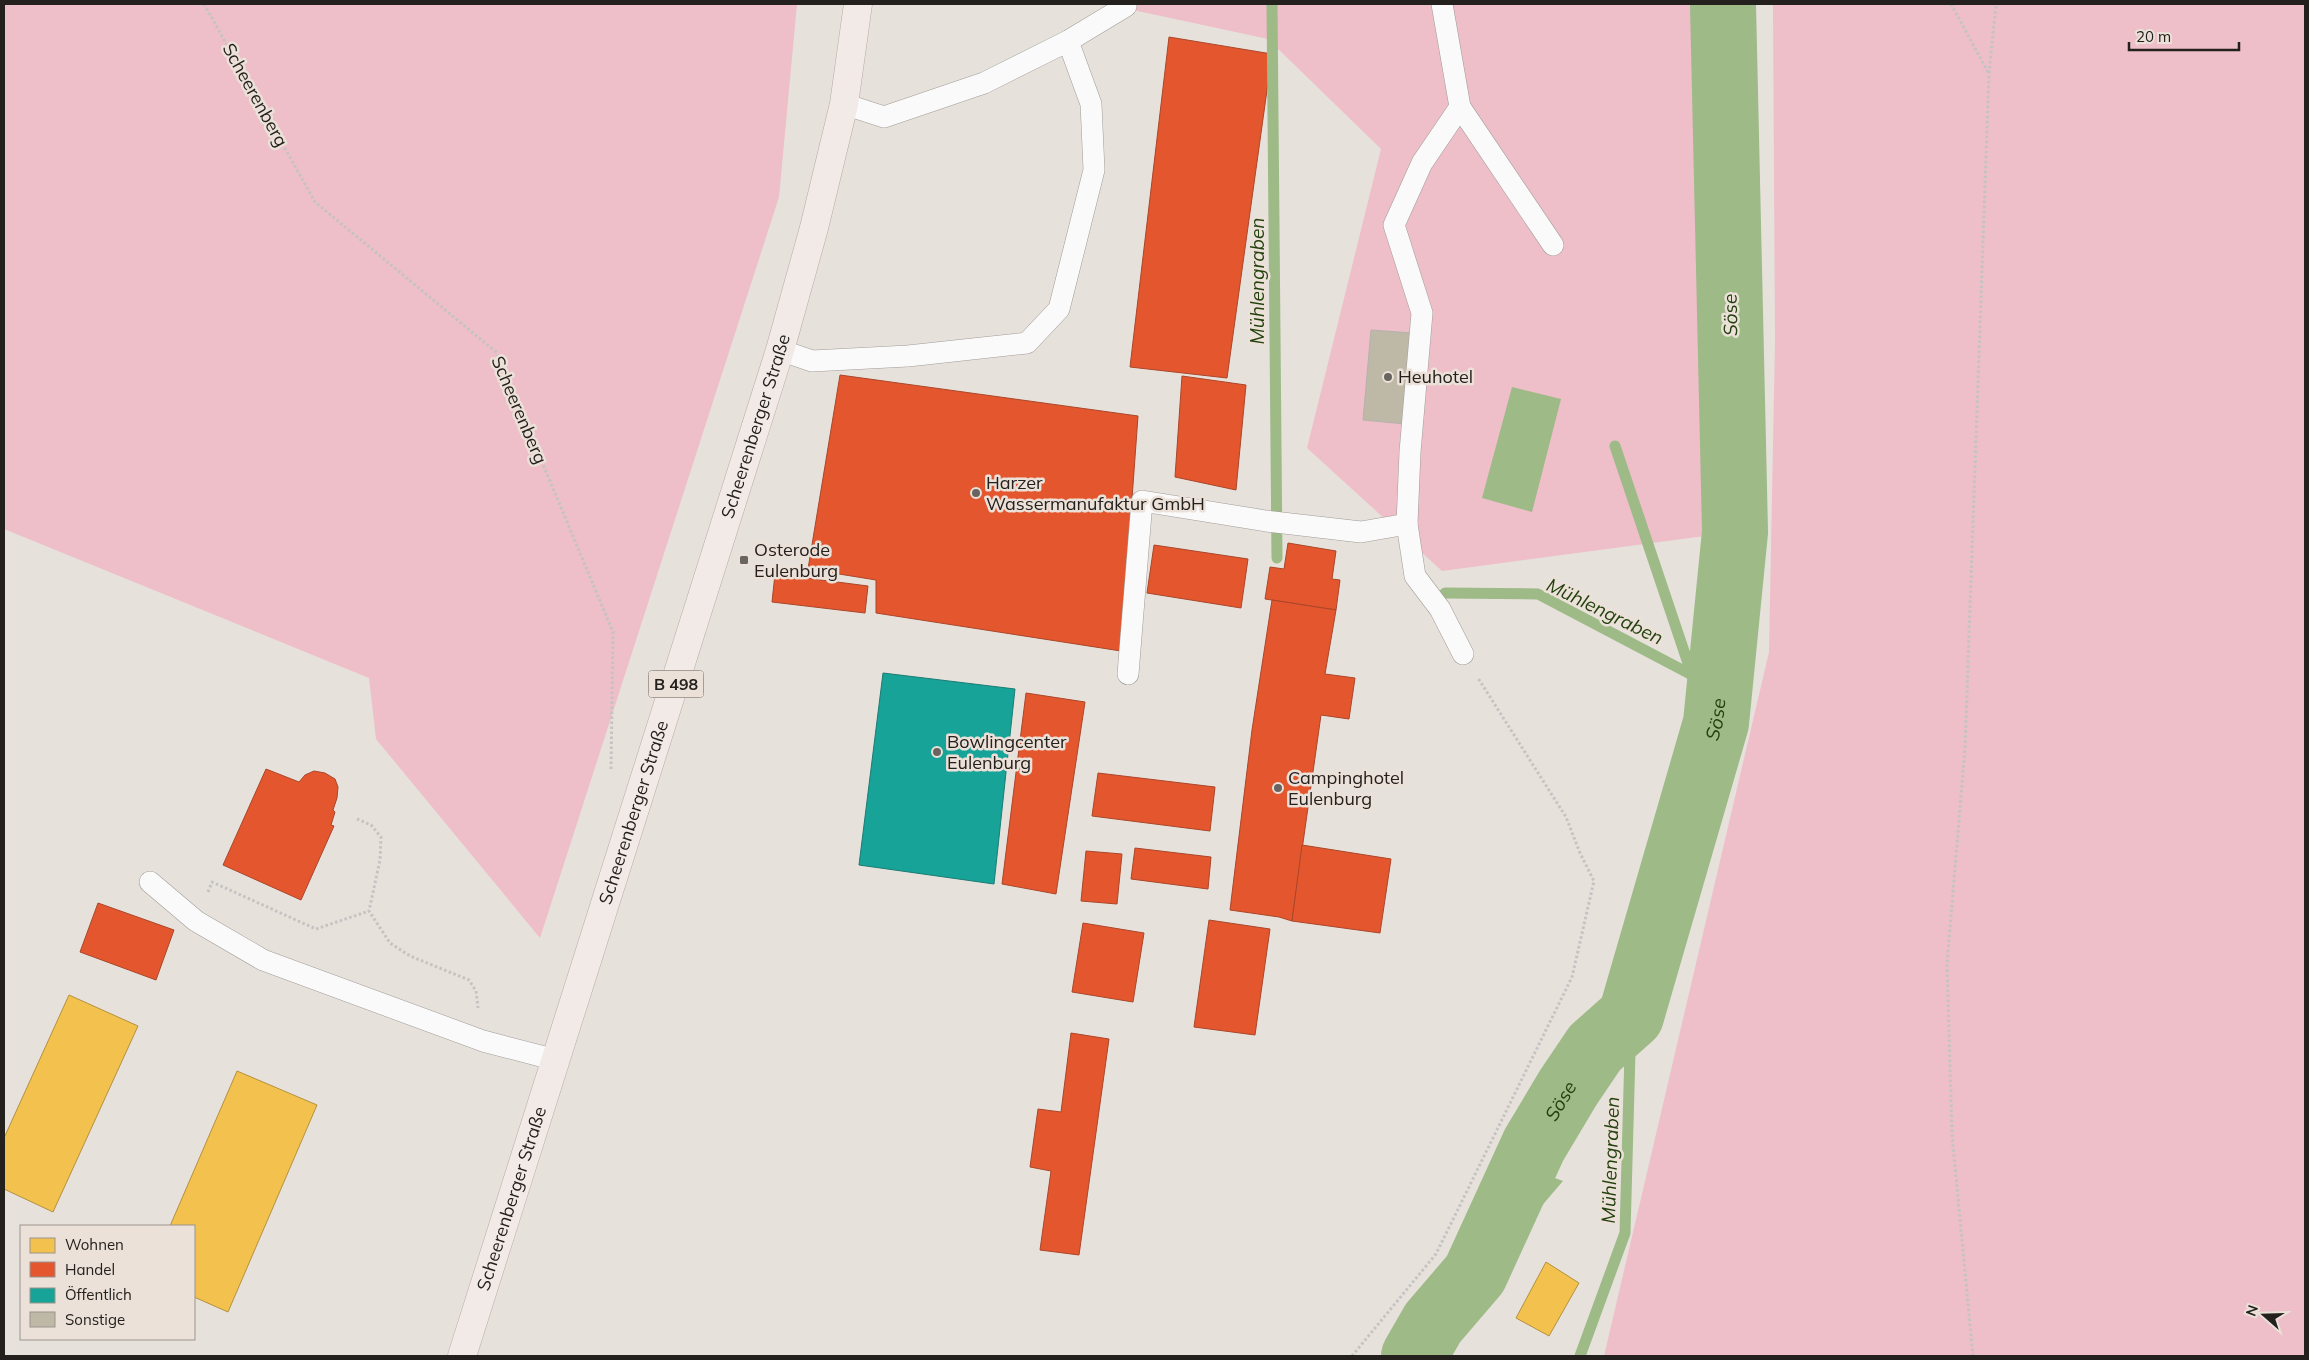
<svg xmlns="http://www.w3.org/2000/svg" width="2309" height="1360" viewBox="0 0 2309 1360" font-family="Mulish,sans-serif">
<rect width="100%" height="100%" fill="#e7e1dc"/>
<!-- green -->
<g fill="#eebec9">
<path d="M4 4H797L779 197 540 938 376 739 369 678 4 529Z"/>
<path d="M1105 4H1716L1735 532 1442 571 1307 448 1381 149 1268 39Z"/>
<path d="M1773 4H2305V1356H1604L1769 652 1775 342Z"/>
</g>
<!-- water -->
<g fill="#9dba87">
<path d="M1512 387 1561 399 1532 512 1482 498Z"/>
<path d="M1502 1159 1563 1181 1503 1251 1500 1284 1471 1323 1430 1356H1391L1415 1333 1435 1288 1472 1233Z"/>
</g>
<!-- homes -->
<g fill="#f2c14e" stroke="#b4913f">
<path d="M69 995 138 1026 53 1212 4 1189V1138Z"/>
<path d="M237 1071 317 1105 228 1312 194 1297V1226H170Z"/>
<path d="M1546 1262 1579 1283 1549 1336 1516 1318Z"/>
</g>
<!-- shops -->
<g fill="#e4572e" stroke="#aa4629">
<path d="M1169 37 1272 54 1227 378 1130 367Z"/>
<path d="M840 375 1138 416 1121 651 876 613V580L808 569Z"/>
<path d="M1182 376 1246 385 1236 490 1175 477Z"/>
<path d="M1288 543 1336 551 1332 579 1340 580 1336 610 1265 599 1270 567 1284 569Z"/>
<path d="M1154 545 1248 559 1241 608 1147 593Z"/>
<path d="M775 574 868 586 865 613 772 602Z"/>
<path d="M1272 600 1336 610 1325 674 1355 678 1349 719 1321 715 1292 921 1279 917 1230 910 1252 730Z"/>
<path d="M1026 693 1085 702 1056 894 1002 884Z"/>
<path d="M266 769 299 782 305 775 314 771 325 773 335 779 338 787 337 798 333 810 335 812 331 825 334 826 301 900 223 865Z"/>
<path d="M1098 773 1215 787 1210 831 1092 816Z"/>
<path d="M1302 845 1391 859 1380 933 1292 921Z"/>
<path d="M1135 848 1211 857 1208 889 1131 879Z"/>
<path d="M1086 851 1122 854 1117 904 1081 901Z"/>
<path d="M98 903 174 930 156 980 80 952Z"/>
<path d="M1209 920 1270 929 1255 1035 1194 1027Z"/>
<path d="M1083 923 1144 933 1133 1002 1072 992Z"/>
<path d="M1071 1033 1109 1039 1079 1255 1040 1250 1051 1171 1030 1167 1038 1109 1061 1112Z"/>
</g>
<!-- public -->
<path fill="#17a398" stroke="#1b7c73" d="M883 673 1015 689 994 884 859 865Z"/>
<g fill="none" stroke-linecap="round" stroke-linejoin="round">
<!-- stream -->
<g stroke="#9dba87" stroke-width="11">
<path d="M1272 4 1277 558"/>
<path d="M1615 446 1692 675 1716 723"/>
<path d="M1445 593 1538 594 1692 675"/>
<path d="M1580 1356 1625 1233 1631 1016"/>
</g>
<!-- river -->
<path stroke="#9dba87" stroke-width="66" id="s1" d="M1414 1356 1433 1323 1475 1274 1534 1145 1568 1088 1595 1048 1631 1016 1716 723 1735 532 1723 4"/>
</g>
<!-- building -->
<path fill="#beb9a6" stroke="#b5b2ad" d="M1371 330 1413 333 1405 424 1363 420Z"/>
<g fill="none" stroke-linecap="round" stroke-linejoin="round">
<defs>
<g id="service">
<path d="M1442 4 1460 107 1422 163 1394 225 1422 313 1410 452 1407 524 1415 576 1440 609 1463 654"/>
<path d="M844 104 884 117 984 83 1068 41"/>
<path d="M1460 107 1553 245"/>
<path d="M780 350 812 361 908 356 1027 343 1059 309 1094 170 1091 104 1068 41 1126 6 1125 4"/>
<path d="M1128 674 1142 501 1266 521 1361 532 1407 524"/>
<path d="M150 882 196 921 263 960 483 1041 556 1060"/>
</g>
<g id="primary">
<path id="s2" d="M462 1356 780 350 814 228 844 104 858 4"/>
</g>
</defs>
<!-- service casing -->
<use href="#service" stroke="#a09c98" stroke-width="22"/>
<!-- primary casing -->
<use href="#primary" stroke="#b8a9a4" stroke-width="29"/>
<!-- path -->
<g stroke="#c5c3c2" stroke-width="3" stroke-dasharray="2.5 2.5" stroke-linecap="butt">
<path d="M204 4 315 202 496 352 613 632 611 771"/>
<path d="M1951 4 1989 74"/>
<path d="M357 819 371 825 381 837 380 860 369 911 390 943 410 956 469 980 476 991 478 1008"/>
<path d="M208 892 212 882 316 929 369 911"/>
<path d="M1352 1356 1436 1254 1572 977 1594 881 1580 853 1566 817 1478 678"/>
<path d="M1973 1356 1952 1134 1947 964 1965 748 1989 74 1996 4"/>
</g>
<!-- service -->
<use href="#service" stroke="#fbfafa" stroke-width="21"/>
<!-- primary -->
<use href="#primary" stroke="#f1eae7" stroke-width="28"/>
</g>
<!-- markers -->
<g fill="#686460" stroke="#ebe1d8" stroke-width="2">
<circle cx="1388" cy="377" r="5"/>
<circle cx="976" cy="493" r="5"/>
<rect x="739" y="555" width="10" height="10" rx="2.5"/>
<circle cx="937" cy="752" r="5"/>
<circle cx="1278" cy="788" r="5"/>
</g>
<g text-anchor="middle" stroke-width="5" stroke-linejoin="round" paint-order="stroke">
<!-- shield labels -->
<rect fill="#ebe1d8" stroke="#605a55" stroke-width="1" x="648.5" y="670.5" width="55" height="27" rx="4"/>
<g font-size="16" font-weight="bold" fill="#24201d">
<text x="676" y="690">B 498</text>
</g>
<!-- street labels -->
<g font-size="18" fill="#24201d" stroke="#ebe1d8">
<text transform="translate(255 95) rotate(61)" y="6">Scheerenberg</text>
<text transform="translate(519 410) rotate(67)" y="6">Scheerenberg</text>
<text dy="6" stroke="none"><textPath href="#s2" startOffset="975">Scheerenberger Straße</textPath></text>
<text dy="6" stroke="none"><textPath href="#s2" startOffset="570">Scheerenberger Straße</textPath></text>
<text dy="6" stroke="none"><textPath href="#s2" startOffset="165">Scheerenberger Straße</textPath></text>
</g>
<!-- poi labels -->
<g font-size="18" fill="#24201d" stroke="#ebe1d8" text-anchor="start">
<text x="1398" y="383">Heuhotel</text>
<text x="986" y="489">Harzer<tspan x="986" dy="21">Wassermanufaktur GmbH</tspan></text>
<text x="754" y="556">Osterode<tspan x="754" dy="21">Eulenburg</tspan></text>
<text x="947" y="748">Bowlingcenter<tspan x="947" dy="21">Eulenburg</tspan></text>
<text x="1288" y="784">Campinghotel<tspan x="1288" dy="21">Eulenburg</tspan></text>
</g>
<!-- water labels -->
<g font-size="19" font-style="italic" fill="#23410e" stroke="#ebe1d8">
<text transform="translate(1257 281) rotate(-90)" y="7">Mühlengraben</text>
<text transform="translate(1730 315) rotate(-91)" y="7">Söse</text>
<text transform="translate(1605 611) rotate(26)" y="7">Mühlengraben</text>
<text dy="7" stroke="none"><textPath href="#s1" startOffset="716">Söse</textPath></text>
<text dy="7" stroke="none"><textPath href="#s1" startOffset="296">Söse</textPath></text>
<text transform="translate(1610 1160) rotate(-88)" y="7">Mühlengraben</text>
</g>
</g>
<!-- border -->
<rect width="2309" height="1360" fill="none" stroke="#24201d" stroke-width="10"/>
<!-- legend -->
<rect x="20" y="1225" width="175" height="115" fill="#ebe1d8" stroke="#9b948d"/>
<rect x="30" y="1238" width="25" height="15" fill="#f2c14e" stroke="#9b948d"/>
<text x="65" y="1250" font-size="15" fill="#24201d">Wohnen</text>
<rect x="30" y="1262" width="25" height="15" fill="#e4572e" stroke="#9b948d"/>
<text x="65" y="1275" font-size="15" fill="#24201d">Handel</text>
<rect x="30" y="1288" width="25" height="15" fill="#17a398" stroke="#9b948d"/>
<text x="65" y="1300" font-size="15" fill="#24201d">Öffentlich</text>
<rect x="30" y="1312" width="25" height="15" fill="#beb9a6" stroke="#9b948d"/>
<text x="65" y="1325" font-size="15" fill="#24201d">Sonstige</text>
<!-- north arrow -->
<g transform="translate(2264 1315) rotate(290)" stroke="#ebe1d8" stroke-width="4" paint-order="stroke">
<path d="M0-4L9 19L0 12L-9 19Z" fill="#24201d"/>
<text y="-8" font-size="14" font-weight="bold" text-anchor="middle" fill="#24201d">N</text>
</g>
<!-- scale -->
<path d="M2129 42v8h110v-8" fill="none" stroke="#24201d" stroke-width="2.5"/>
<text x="2136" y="42" font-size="15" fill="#24201d" stroke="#ebe1d8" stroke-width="4" paint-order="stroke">20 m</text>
</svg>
